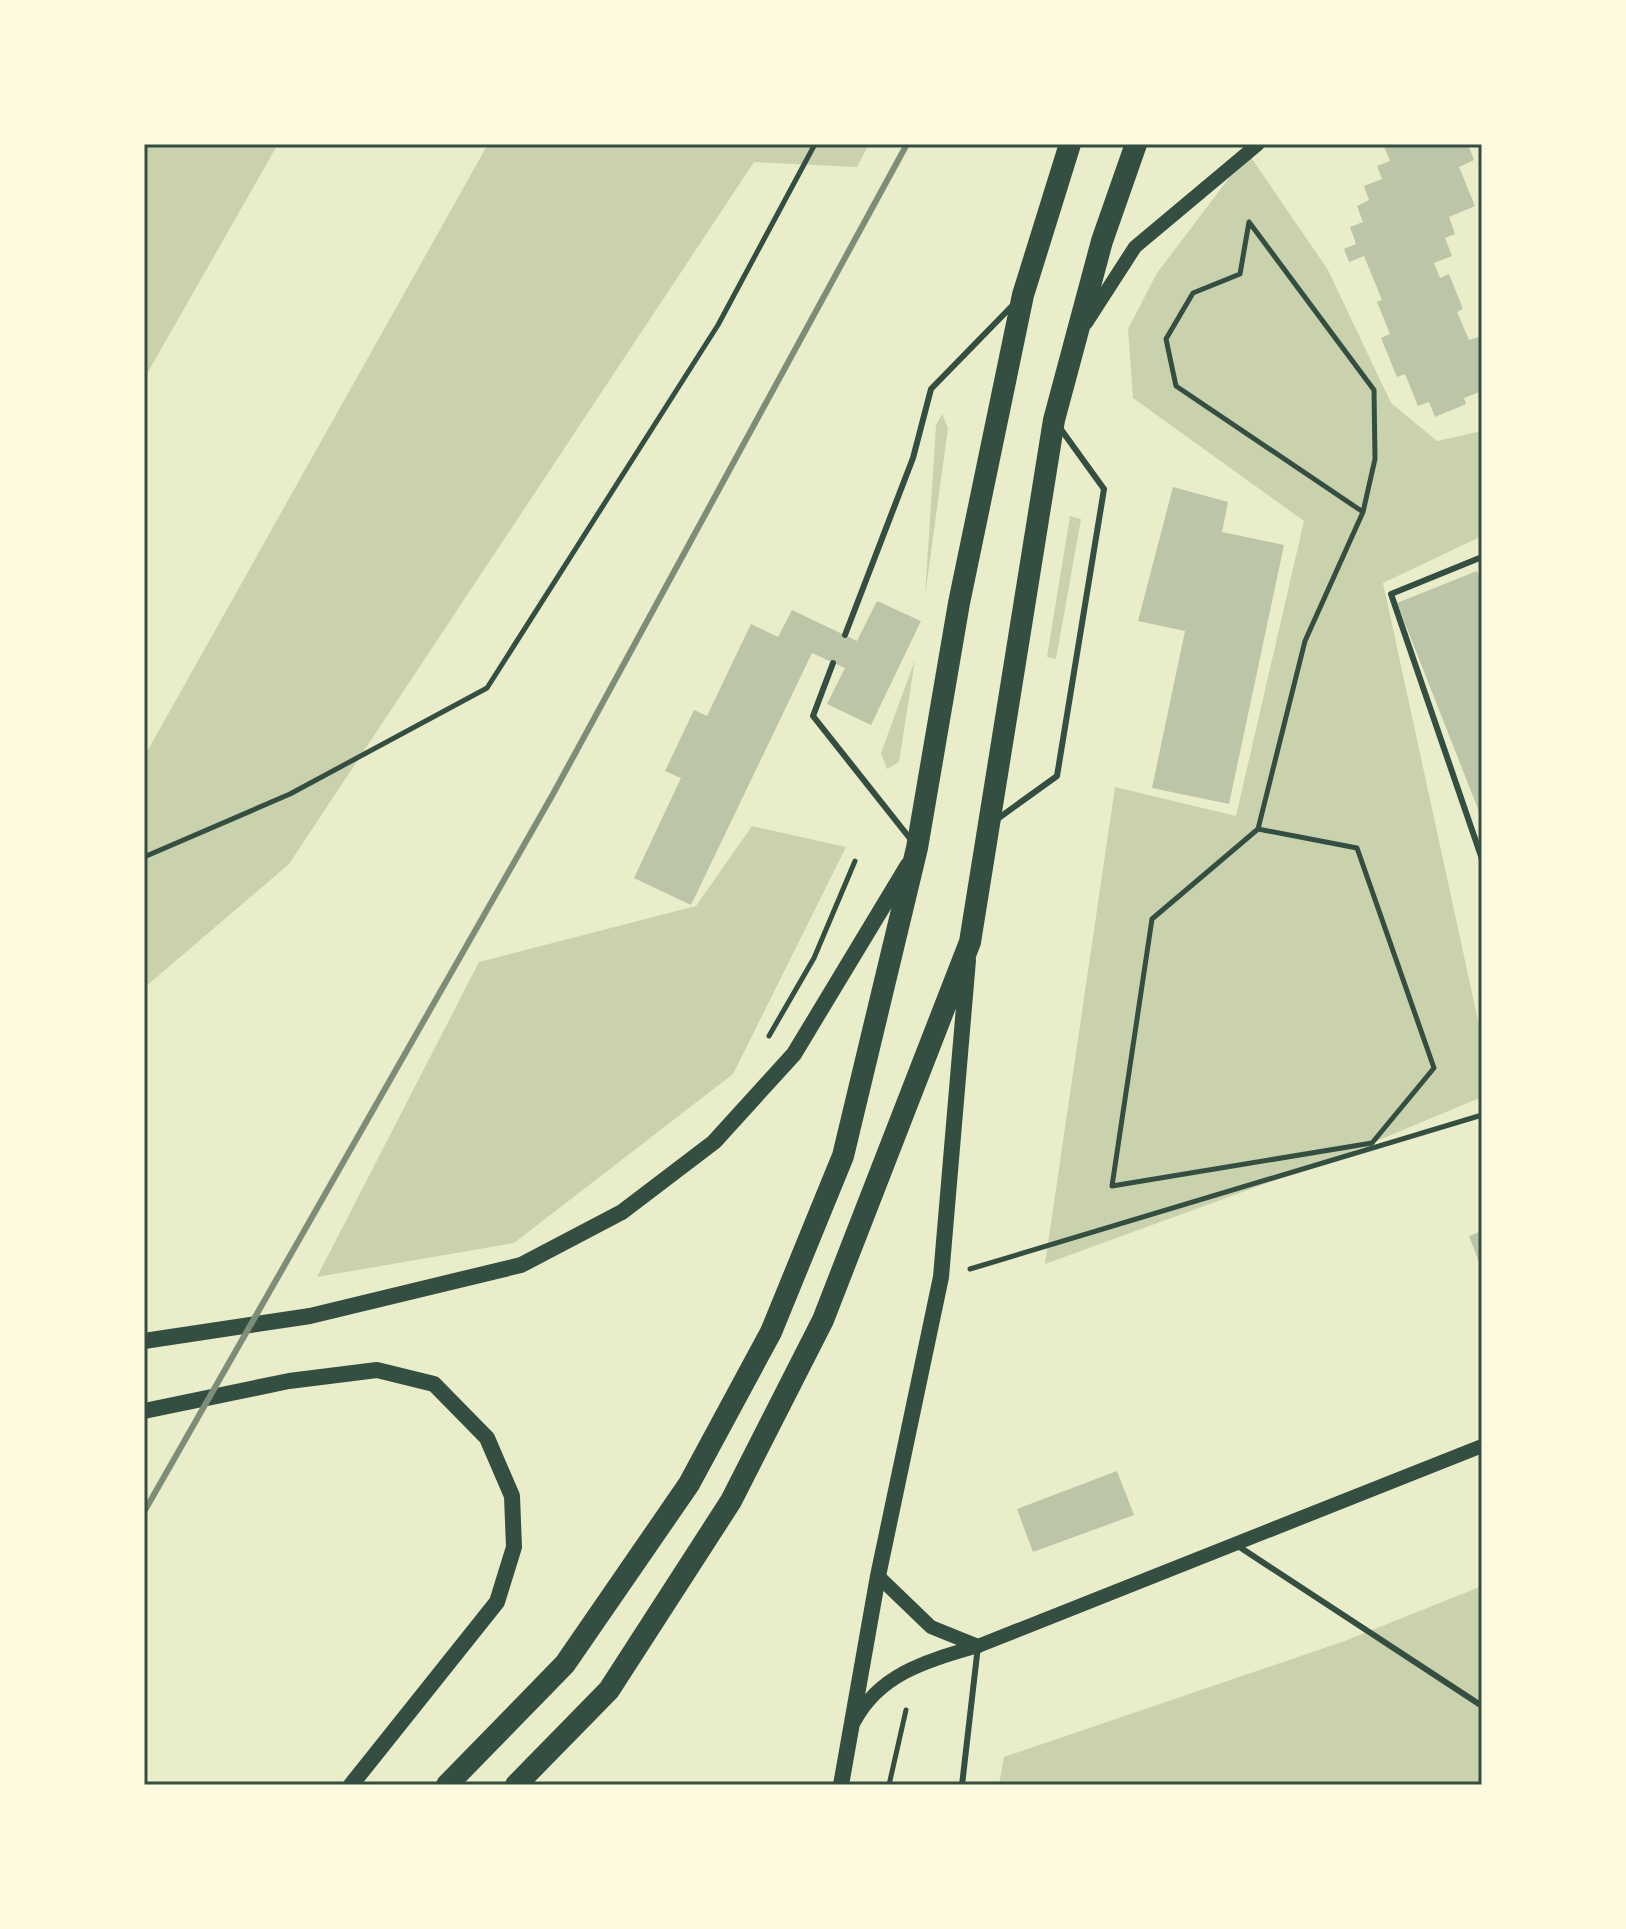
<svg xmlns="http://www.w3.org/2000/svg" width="1626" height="1929" viewBox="0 0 1626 1929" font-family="Roboto,sans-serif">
<rect width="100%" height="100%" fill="#e9edc9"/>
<!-- green -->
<g fill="#cad2ad">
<path d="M144 144H278L144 379Z"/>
<path d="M488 144H869L857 167 754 162 289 864 144 988V757Z"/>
<path d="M1248 153 1328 270 1391 403 1437 441 1482 431V536L1383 583 1482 1039V1097L1336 1158 1045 1264 1115 787 1236 816 1304 521 1133 398 1128 329 1157 273Z"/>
<path d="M942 414 948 428 925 596 936 425Z"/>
<path d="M1070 516 1081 519 1056 659 1047 657Z"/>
<path d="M915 660 899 762 887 769 881 753Z"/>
<path d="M752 826 846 847 733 1074 514 1243 317 1277 479 962 696 906Z"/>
<path d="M1482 1586V1785H999L1004 1757 1342 1642Z"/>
</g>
<!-- building -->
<g fill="#bcc5a7">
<path d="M1389 144H1468L1474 160 1459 167 1475 206 1449 217 1455 234 1445 238 1452 256 1434 263 1440 278 1449 274 1463 309 1457 312 1469 340 1478 337 1482 347V391L1464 398 1466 404 1435 417 1429 402 1418 406 1405 374 1397 377 1381 338 1390 334 1377 302 1382 300 1364 256 1349 262 1344 249 1356 244 1350 227 1363 222 1357 206 1369 200 1364 186 1382 179 1377 166 1390 161 1384 146Z"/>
<path d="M1173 487 1228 502 1222 532 1284 545 1229 804 1152 788 1185 631 1138 621Z"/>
<path d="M1477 571 1482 584V819L1397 603Z"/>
<path d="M877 601 921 621 871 725 827 704 845 668 812 653 691 905 634 878 681 778 665 771 694 710 707 716 751 624 778 637 792 610 857 641Z"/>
<path d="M1482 1231V1270L1469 1236Z"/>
<path d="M1117 1471 1134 1515 1033 1552 1017 1509Z"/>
</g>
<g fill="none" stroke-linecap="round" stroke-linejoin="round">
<!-- path -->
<g stroke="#344e41" stroke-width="5">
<path d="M1258 829 1357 848 1434 1068 1372 1143 1112 1186 1152 919 1258 829 1305 641 1363 512 1375 459 1374 390 1249 222 1240 274 1193 293 1166 339 1176 386 1363 512"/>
<path d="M144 857 290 794 487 688 718 325 815 144"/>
<path d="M769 1036 814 958 855 861"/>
<path d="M970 1269 1482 1115"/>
<path d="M889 1785 906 1710"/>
</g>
<!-- service -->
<g stroke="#344e41" stroke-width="6">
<path d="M1482 557 1391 594 1482 859"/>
<path d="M845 635 913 458 931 389 1012 306"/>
<path d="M833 663 813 716 912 841"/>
<path d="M996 820 1057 776 1104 489 1060 428"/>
<path d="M1238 1546 1482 1706"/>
<path d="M962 1785 978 1646"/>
</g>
<!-- tertiary -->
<g stroke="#344e41" stroke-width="14">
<path d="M1086 323 1135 247 1258 144"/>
<path d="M878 1576 931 1627 978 1646"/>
<path d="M854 1722C880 1673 927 1661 978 1646L1482 1446"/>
</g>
<!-- secondary -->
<g stroke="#344e41" stroke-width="16">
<path d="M144 1341 310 1316 521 1265 622 1212 714 1142 794 1054 908 865"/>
<path d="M144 1411 289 1381 377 1370 434 1384 487 1438 512 1496 514 1547 497 1602 351 1785"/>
<path d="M841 1785 878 1576 941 1277 968 960"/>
</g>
<!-- trunk -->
<g stroke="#344e41" stroke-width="22">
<path d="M447 1785 565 1664 689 1484 771 1332 843 1156 917 848 959 603 1023 295 1070 144"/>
<path d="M516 1785 609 1690 731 1501 823 1320 970 942 1054 420 1102 241 1136 144"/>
</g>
<!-- rail -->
<path stroke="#7c8e77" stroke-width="6" d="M144 1512 553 794 907 144"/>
</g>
<!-- border -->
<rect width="1626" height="1929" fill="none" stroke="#fefae0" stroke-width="292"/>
<rect x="146" y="146" width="1334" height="1637" fill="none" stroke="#344e41" stroke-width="3"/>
</svg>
